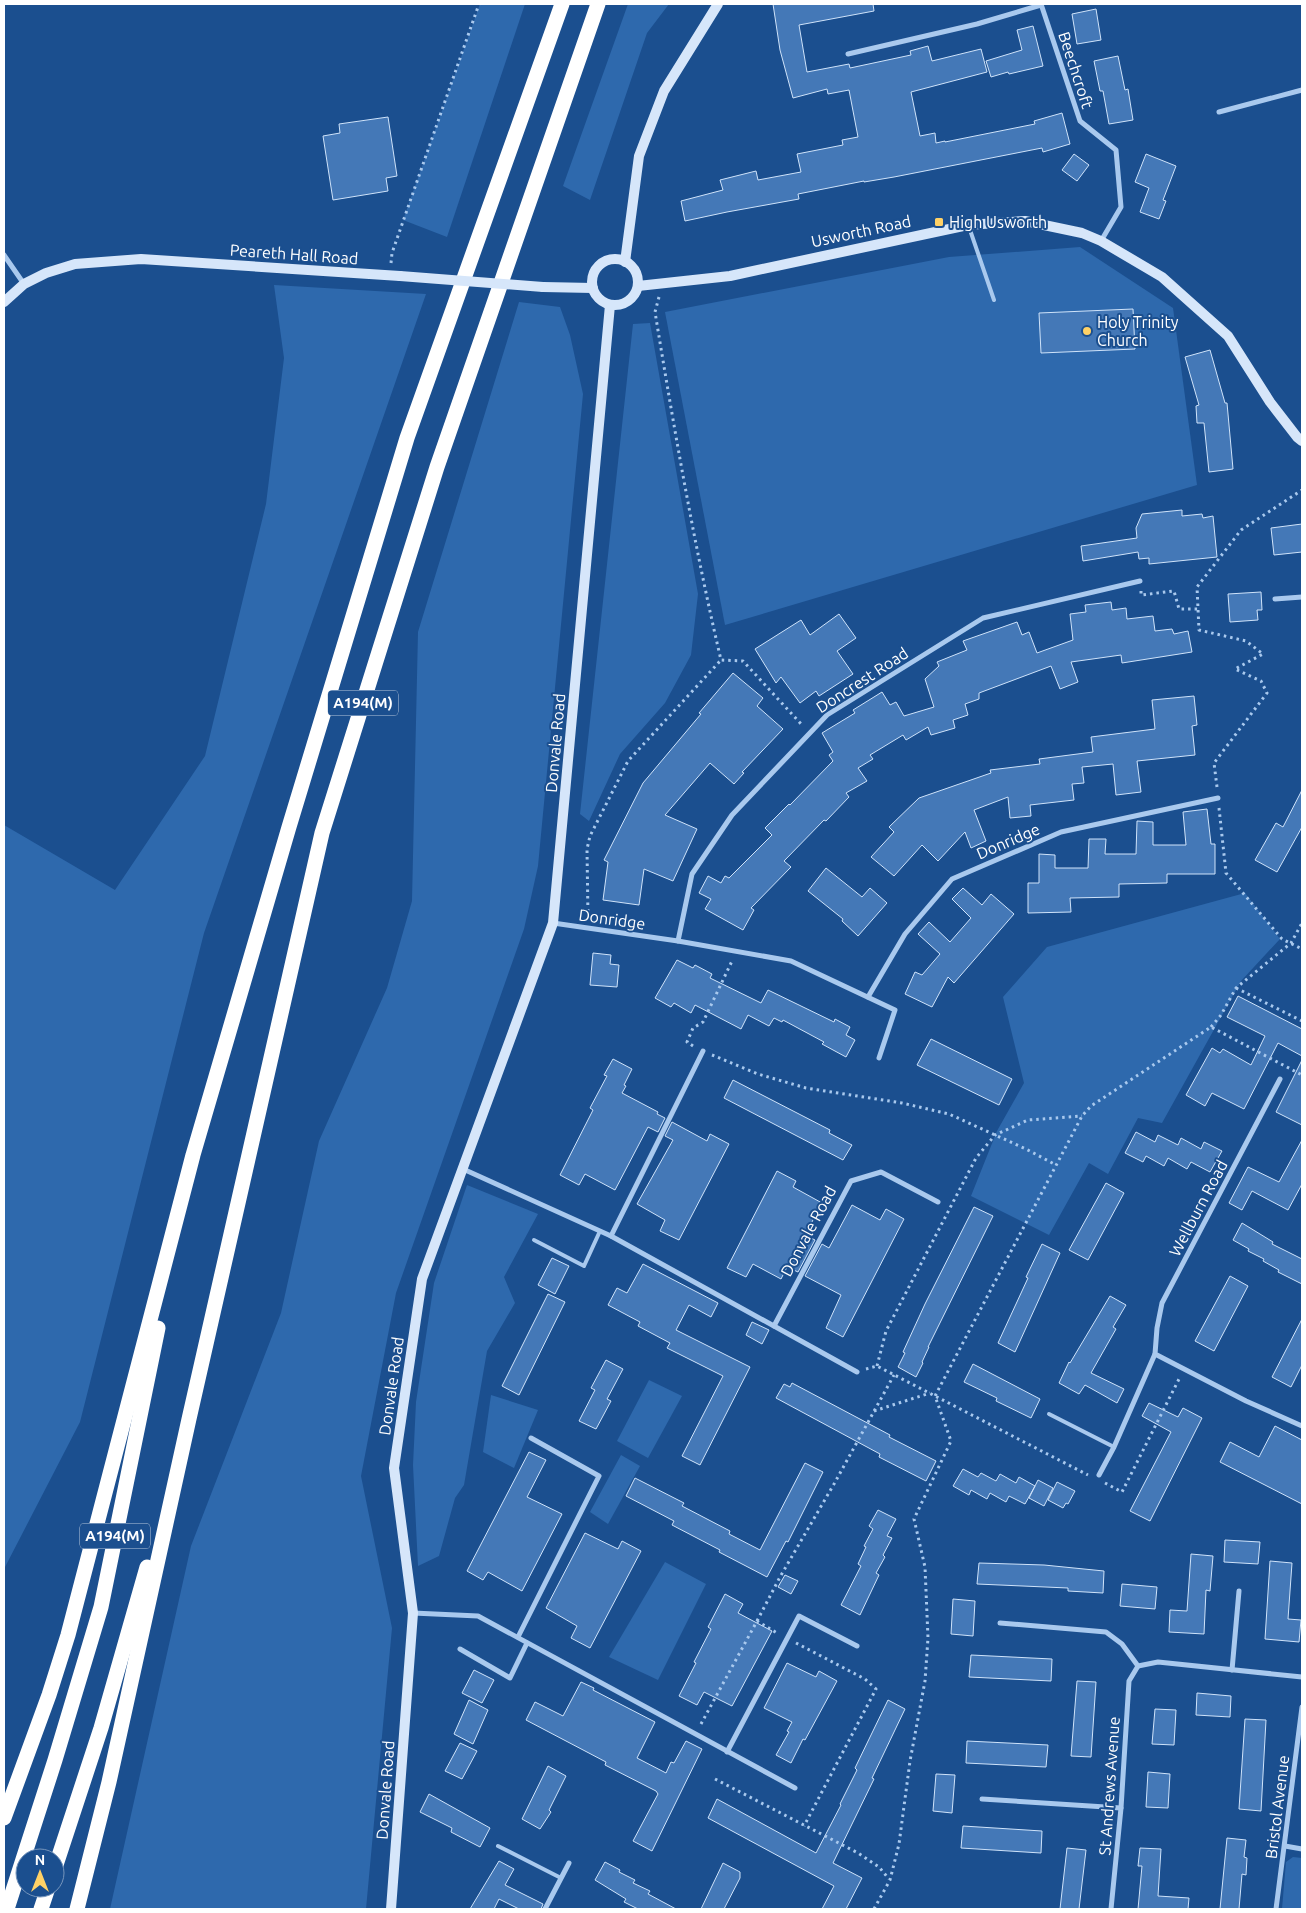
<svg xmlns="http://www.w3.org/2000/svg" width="1306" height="1913" viewBox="0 0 1306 1913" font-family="Ubuntu,sans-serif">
<rect width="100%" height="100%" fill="#1b4f8f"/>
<!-- green -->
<g fill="#2e69ad">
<path d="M480 4H525L447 237 403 220Z"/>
<path d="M628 4H669L647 33 590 200 563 186Z"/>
<path d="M1080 247 1173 308 1197 485 725 625 665 312 949 257Z"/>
<path d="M274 285 426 294 204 933 80 1422 4 1569V825L115 890 205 756 266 504 284 358Z"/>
<path d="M519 302 560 307 570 335 583 394 538 866 524 929 396 1293 361 1476 392 1628 366 1909H110L191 1546 281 1313 319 1141 387 988 412 901 418 632Z"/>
<path d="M650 323 698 594 691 655 665 703 620 754 589 821 580 814 633 324Z"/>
<path d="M1245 893 1280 939 1241 981 1162 1123 1138 1118 1108 1174 1089 1163 1049 1235 971 1196 997 1131 1024 1083 1003 997 1047 947Z"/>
<path d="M467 1185 538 1214 504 1277 515 1303 487 1351 464 1485 455 1498 439 1556 418 1566 413 1465 416 1402 434 1283Z"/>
<path d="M649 1380 682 1396 648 1458 617 1441Z"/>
<path d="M491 1395 538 1410 514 1468 483 1452Z"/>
<path d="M621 1455 640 1466 608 1524 590 1512Z"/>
<path d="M665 1562 706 1584 658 1680 609 1657Z"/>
<path d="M1293 1857 1302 1858V1909H1282L1286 1862Z"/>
</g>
<!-- building -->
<g fill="#4478b7" stroke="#cfe3fa">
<path d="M773 4H873L874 11 799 25 807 72 849 64 850 68 911 55 910 51 928 46 932 61 981 49 987 72 911 92 920 136 935 133 936 143 945 141V142L1035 124 1034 121 1062 113 1070 144 1043 152 1042 148 894 177 864 182V181L798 194 799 199 727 212 685 221 681 201 723 190 720 180 756 171 758 180 801 172 797 154 843 145 842 140 858 137 849 90 828 94 827 89 793 98 780 50Z"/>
<path d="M1096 9 1101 40 1077 44 1072 14Z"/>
<path d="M1033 26 1043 66 1009 74 1008 72 991 77 986 61 1022 50 1017 30Z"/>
<path d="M1118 56 1125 90 1128 89 1133 120 1109 124 1103 91H1100L1094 61Z"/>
<path d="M388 117 397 176 386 178 388 191 333 200 323 136 340 133 339 124Z"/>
<path d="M1074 154 1089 165 1077 181 1062 170Z"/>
<path d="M1146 154 1176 166 1163 200 1166 201 1159 219 1140 212 1149 188 1135 182Z"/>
<path d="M1133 309 1135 349 1041 353 1039 313Z"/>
<path d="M1210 350 1225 403H1227L1233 469 1209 472 1204 423H1197L1196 406 1199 405 1185 357Z"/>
<path d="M1182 510V516L1202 514 1203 518 1213 516 1217 557 1149 564V558L1139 559 1138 552 1083 561 1081 546 1137 538 1136 528 1142 514Z"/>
<path d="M1302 524V552L1274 555 1271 528Z"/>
<path d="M1261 592 1262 610H1257L1258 620 1230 622 1228 594Z"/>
<path d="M1111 602 1112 610 1126 608 1127 619 1153 616 1155 631 1172 629 1174 634 1188 631 1192 652 1122 663 1121 655 1071 662 1078 682 1060 689 1051 666 979 693V699L965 704 968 715 953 720 955 728 931 735 928 727 906 740 903 735 870 755 873 759 858 768 867 781 846 793 849 797 826 821 824 820 784 861 791 867 751 908 754 910 743 930 705 909 711 899 699 893 708 876 721 883 725 876 729 878 772 835 765 828 789 804 790 805 833 761 829 755 833 752 822 733 855 713 853 710 882 692 890 705 896 702 904 716 934 707 925 679 939 666 937 662 967 650 963 641 1017 622 1022 635 1029 632 1037 653 1073 640 1070 614 1086 612 1085 605Z"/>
<path d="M839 614 856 638 837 651 853 674 819 696 816 691 800 703 781 677 776 683 755 649 801 620 810 635Z"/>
<path d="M733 673 763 698 757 706 783 729 742 772 744 773 734 784 710 763 665 815 697 829 673 881 644 869 639 905 603 900 608 862 604 860 643 783 701 714 699 713Z"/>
<path d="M1194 696 1197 725 1192 726 1195 755 1137 761 1141 792 1116 795 1113 764 1082 767 1084 783 1072 784 1074 800 1030 805 1031 816 1010 818 1008 797 974 810 986 841 971 848 965 832 938 861 922 845 894 876 871 857 894 832 889 827 919 798 991 773 990 770 1040 764 1039 759 1093 752 1091 737 1155 729 1152 700Z"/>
<path d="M1302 790V827L1277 872 1255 860 1276 823 1283 827Z"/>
<path d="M1207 809 1211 844H1215V874H1167V883L1119 884V897L1070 898 1071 912 1028 913V883H1039V854L1055 855V868H1088L1089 839H1106L1105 854H1136L1137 821 1153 822V845H1186L1183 812Z"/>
<path d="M826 868 862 897 870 888 887 903 858 936 842 921 843 919 808 891Z"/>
<path d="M963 888 982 905 991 894 1014 914 954 983 948 977 932 1007 905 994 915 972 922 975 940 954 918 934 929 922 950 942 971 918 952 899Z"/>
<path d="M593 953 611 955 610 964 619 965 617 987 590 985Z"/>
<path d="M677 960 693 968 695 965 712 974 710 978 761 1003 768 990 834 1022 835 1019 850 1027 846 1035 855 1040 846 1057 822 1044 824 1042 783 1020 782 1022 774 1018 769 1026 748 1015 741 1029 695 1005 691 1013 674 1003 671 1007 655 998Z"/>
<path d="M1238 996 1302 1029V1056L1278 1043 1244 1109 1212 1093 1205 1106 1186 1095 1212 1048 1220 1053 1223 1049 1251 1065 1265 1036 1227 1017Z"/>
<path d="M931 1039 1012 1079 999 1105 917 1065Z"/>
<path d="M613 1059 632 1069 624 1085 626 1086 622 1093 658 1112 657 1114 665 1118 658 1132 648 1127 615 1190 585 1174 579 1185 560 1175 593 1110 590 1108 607 1076 604 1075Z"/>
<path d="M1302 1060V1125L1276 1112Z"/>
<path d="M733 1080 830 1130 829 1133 852 1145 843 1160 724 1098Z"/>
<path d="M672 1122 707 1141 710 1134 729 1144 679 1240 660 1231 665 1220 637 1204 673 1140 665 1136Z"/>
<path d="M1136 1132 1155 1142 1158 1135 1178 1145 1181 1138 1201 1149 1204 1142 1222 1151 1210 1172 1191 1162 1187 1169 1168 1158 1164 1166 1146 1156 1143 1162 1125 1153Z"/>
<path d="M1302 1140V1184L1288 1210 1252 1191 1242 1210 1229 1203 1248 1167 1279 1182Z"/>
<path d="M777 1171 796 1181 793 1187 822 1203 805 1235 815 1240 798 1272 787 1267 781 1279 753 1264 746 1277 727 1268Z"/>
<path d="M1106 1183 1124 1193 1088 1260 1069 1250Z"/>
<path d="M852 1205 880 1220 886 1209 904 1219 843 1337 826 1328 841 1295 805 1276 822 1244 829 1248Z"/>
<path d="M974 1207 993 1216 928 1347H929L922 1362 923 1363 916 1377 898 1367 905 1353 903 1352 925 1304Z"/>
<path d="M1242 1223 1273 1242 1272 1244 1302 1259V1284L1278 1272 1279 1270 1263 1261 1264 1259 1248 1251 1249 1249 1233 1240Z"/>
<path d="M1042 1244 1060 1253 1015 1352 998 1343 1028 1278 1026 1277Z"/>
<path d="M552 1258 569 1266 555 1294 538 1285Z"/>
<path d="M643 1264 718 1303 711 1317 689 1305 676 1330 750 1367 700 1465 682 1456 723 1376 667 1348 670 1343 638 1326 640 1322 608 1305 617 1288 627 1293Z"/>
<path d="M1230 1276 1248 1286 1214 1351 1195 1341Z"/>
<path d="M548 1294 565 1302 519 1395 502 1386Z"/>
<path d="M1110 1296 1126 1305 1113 1327 1116 1329 1091 1373 1124 1389 1117 1403 1085 1385 1079 1394 1059 1383 1069 1362 1070 1363Z"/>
<path d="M1302 1319V1365L1291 1387 1272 1377Z"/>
<path d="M752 1322 769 1330 762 1344 746 1335Z"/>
<path d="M606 1360 623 1369 607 1399 611 1401 596 1429 579 1421 595 1390 591 1388Z"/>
<path d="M973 1364 1040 1399 1031 1418 996 1401 997 1398 964 1382Z"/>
<path d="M792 1383 890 1435 889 1437 936 1461 926 1481 879 1457 880 1454 776 1398 784 1384 790 1387Z"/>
<path d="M1149 1403 1178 1417 1183 1408 1202 1418 1150 1521 1130 1511 1171 1432 1142 1416Z"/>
<path d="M1275 1426 1302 1440V1504L1220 1462 1230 1442 1259 1457Z"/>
<path d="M529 1452 546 1460 527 1497 562 1514 522 1591 488 1572 483 1580 467 1571Z"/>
<path d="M805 1463 823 1472 788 1542 786 1541 767 1577 719 1552 720 1550 672 1525 674 1521 626 1496 635 1478 684 1503 682 1506 730 1531 729 1534 760 1550Z"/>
<path d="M963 1469 978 1477 981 1473 996 1481 1000 1474 1016 1483 1019 1477 1035 1486 1038 1480 1053 1488 1044 1506 1029 1498 1035 1486 1025 1504 1009 1496 1006 1502 990 1493 987 1499 971 1490 969 1495 953 1486Z"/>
<path d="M1057 1482 1075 1491 1068 1504 1066 1503 1063 1508 1048 1500Z"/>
<path d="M878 1510 896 1519 887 1536 892 1538 883 1555 885 1557 876 1573 879 1575 860 1615 841 1605 861 1566 858 1564 866 1547 864 1546 873 1529 869 1526Z"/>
<path d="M585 1533 618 1549 622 1541 641 1551 590 1648 571 1638 577 1626 546 1608Z"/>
<path d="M1225 1540 1260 1542 1258 1564 1224 1562Z"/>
<path d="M1191 1554 1213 1556 1210 1591 1206 1590 1204 1634 1169 1632 1170 1610 1187 1611Z"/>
<path d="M1270 1561 1292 1563 1288 1619 1301 1620 1299 1642 1265 1639Z"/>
<path d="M979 1563 1044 1565 1104 1571 1103 1593 1068 1591V1588L977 1584Z"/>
<path d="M785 1575 798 1581 791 1594 778 1587Z"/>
<path d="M1122 1584 1157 1587 1155 1609 1120 1606Z"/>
<path d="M725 1594 743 1604 738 1613 772 1631 732 1706 704 1692 697 1705 679 1696 696 1663 694 1662 711 1629 708 1627Z"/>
<path d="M953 1599 975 1601 973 1636 951 1634Z"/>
<path d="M971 1655 1052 1659 1051 1681 969 1677Z"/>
<path d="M787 1663 816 1677 819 1671 837 1681 805 1740 803 1739 791 1763 776 1755 789 1732 787 1731 792 1722 764 1708Z"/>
<path d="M474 1670 494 1680 482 1703 462 1693Z"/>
<path d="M1077 1681 1096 1682 1091 1757 1071 1756Z"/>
<path d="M581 1682 594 1688 593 1690 655 1722 637 1758 666 1773 671 1762 674 1763 686 1741 702 1749 652 1851 633 1841 658 1794 656 1791 605 1765 606 1762 526 1720 535 1702 563 1716Z"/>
<path d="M1197 1693 1231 1696 1230 1717 1196 1715Z"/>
<path d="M469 1700 488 1710 473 1744 454 1734Z"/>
<path d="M888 1700 905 1709 872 1778 874 1779 833 1863 862 1878 846 1909H822L834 1886 708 1818 717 1799 816 1853 841 1805 840 1804 857 1770 855 1768Z"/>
<path d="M1155 1709 1176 1710 1174 1745 1152 1744Z"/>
<path d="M1245 1719 1266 1720 1261 1811 1239 1809Z"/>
<path d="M967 1741 1048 1745 1046 1767 966 1763Z"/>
<path d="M460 1743 477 1751 462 1779 445 1771Z"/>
<path d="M548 1766 566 1776 549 1810 551 1812 540 1829 522 1819Z"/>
<path d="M1148 1772 1170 1774 1168 1808 1146 1807Z"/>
<path d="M936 1774 955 1775 952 1813 933 1811Z"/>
<path d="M429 1794 490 1828 480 1847 451 1832 452 1828 420 1812Z"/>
<path d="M963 1826 1042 1831 1041 1853 961 1848Z"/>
<path d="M1227 1838 1246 1840 1244 1857 1247 1858 1246 1875 1242 1874 1239 1909H1220Z"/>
<path d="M1067 1848 1086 1850 1079 1909H1060Z"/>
<path d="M1140 1848 1161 1849 1158 1896 1189 1898 1188 1909H1138L1142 1866H1138Z"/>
<path d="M499 1861 514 1869 505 1885 543 1904 541 1909H519L499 1899 494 1909H470Z"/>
<path d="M605 1862 620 1870 619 1872 635 1880 633 1883 650 1891 648 1894 676 1909H638L624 1902 626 1899 595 1880Z"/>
<path d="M723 1863 740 1872V1878L724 1909H701Z"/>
</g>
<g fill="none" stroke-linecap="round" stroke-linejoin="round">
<!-- path -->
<g stroke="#a9c9ee" stroke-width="3" stroke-dasharray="2.5 4" stroke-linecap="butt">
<path d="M391 263 392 253 479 4"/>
<path d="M659 297 655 312C674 428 694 545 721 660L743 661 802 725"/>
<path d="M1141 591V595L1174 591 1179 609H1198"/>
<path d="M1217 787 1214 763 1267 693 1261 681 1235 669 1263 654 1246 641 1199 630 1197 587 1241 530 1302 490"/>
<path d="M1219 808 1226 873 1282 939 1302 949"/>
<path d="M588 918 587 849 590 836 628 761 721 660"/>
<path d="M1236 988 1302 1021"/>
<path d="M1211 1027 1221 1015 1236 988 1291 943 1302 923"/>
<path d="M693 1046 687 1042 693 1028 703 1022 732 961"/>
<path d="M712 1055 758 1074 806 1088 902 1103 949 1114 1026 1149 1056 1165"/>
<path d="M877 1366 886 1331 976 1158 995 1135 1028 1120 1082 1116"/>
<path d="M866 1369 877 1366 1088 1475"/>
<path d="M874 1411 930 1393"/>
<path d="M1105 1483 1122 1492 1179 1379"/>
<path d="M757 1621 780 1577 834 1484 894 1375"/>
<path d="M796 1643 865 1679 876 1689 804 1826"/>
<path d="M701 1724 757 1621 777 1633"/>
<path d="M715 1779 858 1853 879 1867 889 1879"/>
<path d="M874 1909 890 1880 899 1844 910 1761 925 1681 928 1638 925 1567 914 1519 951 1441 935 1396 1082 1116 1091 1106 1211 1027 1302 1075"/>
</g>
<!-- lane -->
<g stroke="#a9c9ee" stroke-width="4">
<path d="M969 227 994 300"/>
<path d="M534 1240 584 1266 600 1231"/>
<path d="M1049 1414 1114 1447"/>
<path d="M498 1846 561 1878"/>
</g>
<!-- street -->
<g stroke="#a9c9ee" stroke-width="5">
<path d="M1041 4 1080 121 1116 150 1121 207 1101 241"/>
<path d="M848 54 977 24 1041 5"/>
<path d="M1219 112 1302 90"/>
<path d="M4 255 24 284"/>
<path d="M1275 599 1302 597"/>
<path d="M553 923 678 941 791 961 895 1010 879 1058"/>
<path d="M678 941 692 874 732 815 827 715 983 618 1140 581"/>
<path d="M868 997 905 934 952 879 1061 832 1218 798"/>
<path d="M1280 1079 1162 1303 1157 1328 1155 1354 1246 1401 1302 1426"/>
<path d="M463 1169 611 1236 857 1372"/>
<path d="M611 1236 703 1051"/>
<path d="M774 1326 851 1181 881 1172 938 1202"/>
<path d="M1099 1475 1114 1447 1155 1354"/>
<path d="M413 1613 478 1616 795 1788"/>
<path d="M1000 1623 1106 1632 1122 1644 1138 1666 1158 1662 1302 1677"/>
<path d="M518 1637 599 1476 531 1438"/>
<path d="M460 1649 510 1678 527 1643"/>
<path d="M1232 1670 1239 1591"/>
<path d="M727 1752 799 1616 857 1646"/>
<path d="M982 1799 1121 1808"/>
<path d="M1285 1846 1302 1849"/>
<path d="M545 1909 569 1863"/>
<path d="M1111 1909 1121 1808 1129 1681 1138 1666"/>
<path d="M1276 1909 1302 1707"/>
</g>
<!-- secondary -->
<g stroke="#d6e6fa" stroke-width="10">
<circle cx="615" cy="282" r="23"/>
<path d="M625 262 639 156 664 91 718 4"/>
<path d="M638 286 730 276 968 225 1025 221 1082 233 1101 241 1162 277 1228 336 1270 402 1297 437 1302 441"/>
<path d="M543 287 593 288"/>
<path d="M4 302 24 284 46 273 75 264 141 259 400 276"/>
<path d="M391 1909 413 1613 394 1468 422 1279 553 923 610 305"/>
</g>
<!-- highway -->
<g stroke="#fff" stroke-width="15">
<path d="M4 1818 49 1695 68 1635 193 1155 289 827 407 438 562 4"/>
<path d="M55 1868 101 1728 147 1567"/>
<path d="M7 1909 55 1760 101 1607 158 1328"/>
<path d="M41 1909 48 1888"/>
<path d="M77 1909 109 1782 189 1419 322 833 437 467 598 4"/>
</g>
<!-- secondary-bridge -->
<path stroke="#d6e6fa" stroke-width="10" d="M400 276 543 287"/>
</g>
<!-- markers -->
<g fill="#ffd166" stroke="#1b4f8f" stroke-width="2">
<rect x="934" y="217" width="10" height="10" rx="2.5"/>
<circle cx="1087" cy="331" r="5"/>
</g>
<g text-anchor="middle" stroke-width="4" stroke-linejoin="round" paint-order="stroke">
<!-- shield labels -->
<g fill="#1b4f8f" stroke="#bbcadd" stroke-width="1">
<rect x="328" y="690.5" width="70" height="25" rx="4"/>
<rect x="80" y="1523.5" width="70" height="25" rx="4"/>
</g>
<g font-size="15" font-weight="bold" fill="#fff">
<text x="363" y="708">A194(M)</text>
<text x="115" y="1541">A194(M)</text>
</g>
<!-- street labels -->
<g font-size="16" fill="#fff" stroke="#1b4f8f">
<text transform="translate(1076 70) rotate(72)" y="6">Beechcroft</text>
<text transform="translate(861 231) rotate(-12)" y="6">Usworth Road</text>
<text transform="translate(294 254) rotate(4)" y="6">Peareth Hall Road</text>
<text transform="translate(862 680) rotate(-33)" y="6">Doncrest Road</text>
<text transform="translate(555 743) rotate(-85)" y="6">Donvale Road</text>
<text transform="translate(1008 841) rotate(-23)" y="6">Donridge</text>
<text transform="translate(612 919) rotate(8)" y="6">Donridge</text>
<text transform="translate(1198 1208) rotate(-62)" y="6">Wellburn Road</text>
<text transform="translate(808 1231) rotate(-62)" y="6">Donvale Road</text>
<text transform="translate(391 1386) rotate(-82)" y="6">Donvale Road</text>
<text transform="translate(1109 1786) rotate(-86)" y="6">St Andrews Avenue</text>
<text transform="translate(385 1790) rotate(-86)" y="6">Donvale Road</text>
<text transform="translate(1277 1807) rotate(-83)" y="6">Bristol Avenue</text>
</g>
<!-- poi labels -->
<g font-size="16" fill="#fff" stroke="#1b4f8f" text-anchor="start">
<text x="949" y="228">High Usworth</text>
<text x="1097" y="328">Holy Trinity<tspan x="1097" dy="18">Church</tspan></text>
</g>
</g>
<!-- border -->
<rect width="1306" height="1913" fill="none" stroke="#ffffff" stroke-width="10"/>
<!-- north arrow -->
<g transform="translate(40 1873)"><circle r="24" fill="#1b4f8f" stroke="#7695bc"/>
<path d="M0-4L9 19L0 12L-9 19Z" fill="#ffd166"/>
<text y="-8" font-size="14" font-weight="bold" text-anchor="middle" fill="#ffffff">N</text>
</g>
</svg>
